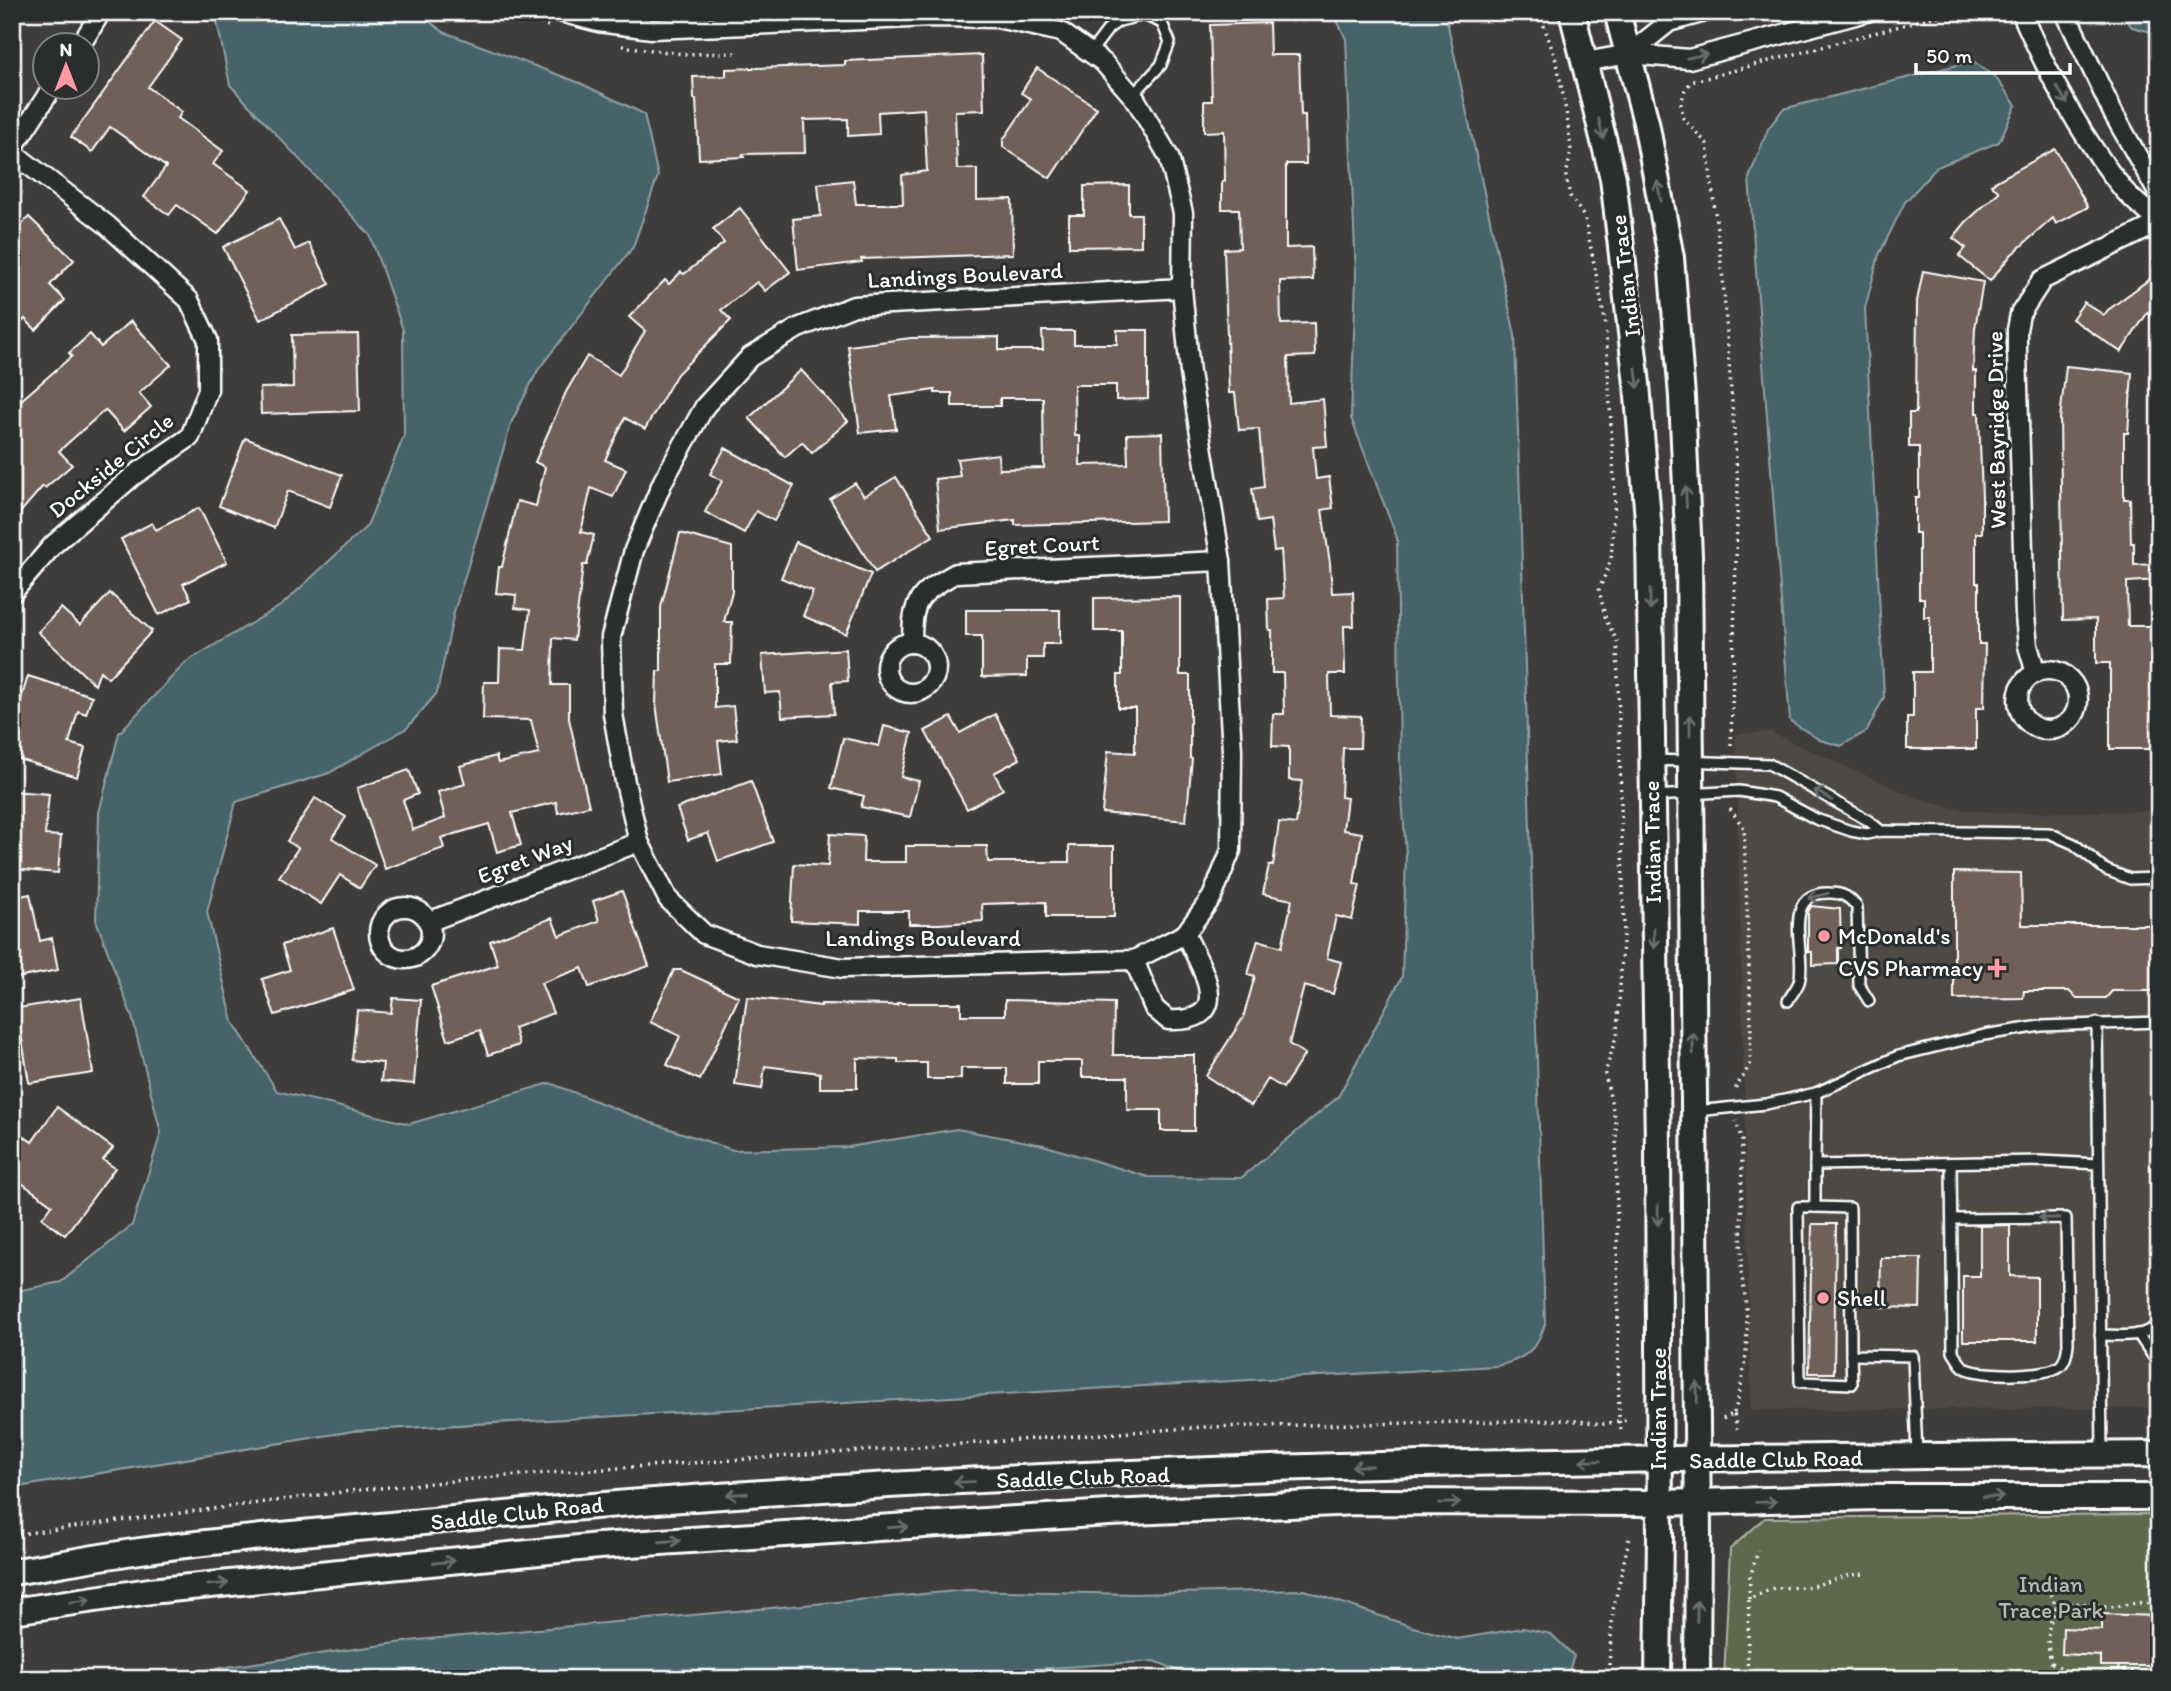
<svg xmlns="http://www.w3.org/2000/svg" width="2171" height="1691" viewBox="0 0 2171 1691" font-family="Itim,sans-serif">
<rect width="100%" height="100%" fill="#3f3d3b"/>
<filter id="ink" filterUnits="userSpaceOnUse"><feTurbulence type="fractalNoise" baseFrequency=".0143" numOctaves="2"/><feDisplacementMap in="SourceGraphic" scale="14" xChannelSelector="R" yChannelSelector="G"/><feConvolveMatrix kernelMatrix="1 2 1 2 8 2 1 2 1" color-interpolation-filters="sRGB"/></filter>
<g filter="url(#ink)">
<!-- built -->
<path fill="#4e4844" d="M1770 732 1914 797 1958 809 2005 813 2159 811V1408L1751 1410 1736 734Z"/>
<!-- green -->
<path fill="#5e674d" stroke="#aeb3a6" stroke-width="2" d="M2149 1514 2154 1527H2159V1679H1724L1730 1549 1765 1518Z"/>
<!-- water -->
<g fill="#47646a" stroke="#91a2a6" stroke-width="2">
<path d="M215 12H416L444 32 580 83 644 114 658 176 633 247 538 370 512 421 454 612 437 693 407 728 329 773 236 802 207 912 233 1022 277 1091 409 1124 550 1083 652 1123 733 1150 848 1147 957 1129 1043 1145 1148 1177 1241 1178 1338 1097 1402 977 1406 855 1400 767 1397 538 1351 418 1356 276 1346 39 1333 12H1445L1515 335 1545 1324C1537 1350 1524 1360 1497 1366L353 1431 12 1488V1292L61 1282 132 1225 161 1133 132 1017 96 920 99 813 119 733 186 662 282 605 367 526 404 436 403 330 370 235 230 85Z"/>
<path d="M2120 12H2159V34L2132 27Z"/>
<path d="M1973 61 1995 77 2016 105 1999 142 1937 167 1905 202 1879 255 1865 308 1884 697 1867 731 1841 746 1820 740 1790 721 1749 178 1768 129 1783 109Z"/>
<path d="M967 1590 1133 1594 1304 1590 1413 1627 1457 1639 1523 1628 1551 1634 1574 1656 1566 1679H1198L1155 1661 884 1679H142L418 1640Z"/>
</g>
<!-- building -->
<g fill="#716158" stroke="#fff" stroke-width="2">
<path d="M155 21 182 40 148 87 182 112 178 118 223 151 213 164 250 190 218 234 177 205 169 215 144 197 166 167 110 127 92 152 71 137Z"/>
<path d="M1269 23 1270 55H1299L1301 115H1305L1306 164H1286V248L1312 247 1313 280 1280 281 1281 324 1314 323 1315 356 1288 357 1289 403 1323 399 1327 446 1313 447 1316 479 1329 477 1333 508 1322 510 1330 563 1332 593 1353 592 1354 626H1344L1345 674H1329L1330 715 1361 716 1360 748H1343L1341 797 1347 798 1343 830 1362 833 1354 884 1360 885 1352 920 1336 916 1327 958 1341 962 1333 994 1304 986 1289 1044 1305 1054 1283 1088 1268 1079 1251 1106 1206 1076 1243 1018 1255 976 1248 974 1258 940 1282 947 1292 900 1263 894 1269 865 1273 866 1279 822 1296 824 1302 781 1289 780V747L1272 746 1273 714H1284L1283 673H1272V630H1269L1268 599 1284 598 1281 550 1274 551 1270 520 1257 522 1252 489 1264 487 1259 429 1239 430 1235 393H1229L1224 249 1240 248 1239 209H1222V181H1225L1224 131 1204 132V101H1212L1210 25Z"/>
<path d="M982 55 984 110 955 111 957 169H977V200L1012 199 1013 254 861 259 862 262 798 270 793 219 821 216 818 184 853 180 856 204H903L902 175 927 171 924 109 878 112 879 134 848 136V119L804 120 805 153 743 154 744 157 699 159 696 99H694L693 77 726 76V69L845 65V61Z"/>
<path d="M1037 68 1097 108 1050 178 1003 147V140L1031 99 1021 93Z"/>
<path d="M2055 149 2088 207 2056 224 2053 218 2011 255 1990 281 1959 256 1966 248 1953 238 1966 222 1999 192 1991 184Z"/>
<path d="M1129 185V214H1141V246L1069 247V215H1084V186Z"/>
<path d="M740 208 790 272 765 291 757 282 721 310 731 320 677 374 645 429 625 418 605 460 626 469 613 497 591 488 581 532 594 535 587 565H583L574 640 553 638 552 685H569V719L589 806 558 813 556 802 512 813 521 845 497 852 489 824 441 838 444 848 385 869 357 788 409 770 418 794 403 800 413 830 445 818 438 792 465 784 460 766 496 756 498 763 539 754 531 720 483 719 484 682H499L500 649 525 650 530 610 515 608 516 595 496 593 499 567H502L517 501 536 506 545 467 535 462 566 392 587 356 619 375 645 331 629 317 665 280 669 284 681 272 684 274 724 243 713 229Z"/>
<path d="M29 217 74 260 50 285 65 300 36 330 25 319 12 332V234Z"/>
<path d="M279 219 295 250 309 243 330 284 260 320 223 247Z"/>
<path d="M1923 271 1983 282 1975 328 1973 371H1976V413H1979L1982 498V533H1976V583H1979V644H1985L1984 708H1976V749H1907V717H1913V672H1930V617H1924V598H1919V533H1915V498H1919V447H1909V413H1916L1917 301Z"/>
<path d="M2159 272V327L2148 312 2121 352 2072 319 2084 302 2104 315 2108 310Z"/>
<path d="M131 321 171 365 139 393 151 407 124 431 105 410 59 451 72 465 45 488 43 486 12 522V408L72 356 69 353 90 334 101 347Z"/>
<path d="M1117 330H1148V399L1116 400V385H1074L1075 436H1080V465L1128 464 1127 434 1162 433 1164 521 1015 525V520L940 529 935 479 960 476 957 459 998 454 999 469 1044 468 1043 398H1000V406H952V393H935V390L891 396 896 429 860 433 848 346 911 338 999 337V350H1043L1042 331H1074V344H1117Z"/>
<path d="M358 334 360 411 261 414 260 388 293 387 292 335Z"/>
<path d="M2066 366 2132 373 2128 433H2124V499H2130L2131 543H2134V565L2159 564V580L2127 582 2128 626H2152V668H2159V749H2110V663H2096V619L2063 620 2060 419Z"/>
<path d="M801 370 848 421 812 453 802 442 785 457 749 418Z"/>
<path d="M245 438 342 475 330 507 288 491 274 528 219 506Z"/>
<path d="M725 448 794 486 774 521 756 511 744 533 705 512 722 481 710 474Z"/>
<path d="M896 477 933 536 875 572 830 499 855 483 864 496Z"/>
<path d="M199 508 227 562 183 584 191 599 159 615 121 539 152 523 156 530Z"/>
<path d="M680 533 732 547V591L724 622H732L731 664H715V708L733 706 737 739 718 741 722 774 667 782 656 704 657 671H661V607Z"/>
<path d="M796 542 871 574 846 634 803 616 813 591 781 578Z"/>
<path d="M110 593 152 631 108 678 100 671 95 685 38 632 61 608 80 625Z"/>
<path d="M1180 597V675H1190V758L1192 759 1186 821 1102 813 1108 751 1135 753V708H1118V675H1122V631H1094V598Z"/>
<path d="M966 610H1060V644H1043V658H1027V676L982 677V636H966Z"/>
<path d="M846 649 848 681 832 682 834 714 782 717 780 692 765 693 762 655Z"/>
<path d="M28 676 92 696 86 714 78 711 69 743 85 748 77 777 12 757V718L15 719Z"/>
<path d="M995 714 1020 759 994 773 1003 789 967 809 925 731 951 717 960 733Z"/>
<path d="M884 726 912 733 901 777 919 781 910 817 861 807 864 796 831 788 843 738 879 746Z"/>
<path d="M751 781 773 842 718 861 708 833 688 840 677 808Z"/>
<path d="M12 791 49 794 45 835 61 836 58 873 12 869Z"/>
<path d="M315 798 346 817 332 838 375 865 360 888 340 875 321 904 279 877 298 848 287 841Z"/>
<path d="M830 834 864 836 863 862H906V846H987L988 862H1069V846H1114V917H1046V902L982 904 983 921 940 924H909V911H860V924L791 921 794 864 828 866Z"/>
<path d="M1954 872 2021 873 2022 925H2159V991H2112L2106 998H2076L2069 991H2024L2023 998 1954 999Z"/>
<path d="M622 891 649 966 589 987 582 968 541 983 553 1013 514 1028 519 1045 488 1055 480 1030 448 1040 431 986 498 965 490 941 552 918 559 936 599 921 593 901Z"/>
<path d="M30 894 40 941 52 938 58 970 12 979V898Z"/>
<path d="M1811 906 1840 909 1841 948H1838V964L1812 965V952H1808V912Z"/>
<path d="M333 928 354 990 275 1015 262 979 290 970 282 945Z"/>
<path d="M674 970H681L739 997 700 1080 667 1065 680 1036 650 1022Z"/>
<path d="M747 997 821 1006V1004L897 1005V1003H961V1015H1005V1000L1114 1003 1113 1055H1194V1131H1161V1110H1127V1077H1082V1061H1038V1084H1007V1068H961V1079H927V1063H898V1059L857 1058V1088H820V1073L765 1066 762 1089 735 1085Z"/>
<path d="M81 998 93 1073 29 1083 21 1033 12 1035V1009Z"/>
<path d="M393 998 421 1000 414 1084 381 1081 383 1063 352 1060 357 1010 391 1013Z"/>
<path d="M57 1107 113 1148 103 1160 115 1168 65 1235 42 1218 52 1205 12 1176V1128L32 1142Z"/>
<path d="M1812 1224H1836L1834 1373H1809Z"/>
<path d="M2010 1225V1276L2037 1277V1341H1963V1276H1980V1226Z"/>
<path d="M1881 1258H1921L1920 1308 1880 1307Z"/>
<path d="M2102 1614 2155 1616 2153 1666H2101V1656L2062 1654 2063 1628 2102 1630Z"/>
</g>
<g fill="none" stroke-linecap="round" stroke-linejoin="round">
<defs>
<g id="lane">
<path d="M1090 53 1109 28 1119 21 1144 15 1162 23 1170 42 1161 65 1132 96"/>
<path d="M1653 760 1769 764 1869 821 1881 831"/>
<path d="M1654 796 1739 791 1775 797 1816 819 1851 831 1867 834 1881 831 2049 833 2074 844 2106 870 2130 879 2159 878"/>
<path d="M1788 1001C1791 995 1797 988 1799 982 1808 954 1778 891 1830 893 1843 893 1849 897 1857 907L1859 985 1869 1001"/>
<path d="M2097 1023 2102 1453"/>
<path d="M1816 1093 1815 1165 2041 1161 2098 1164"/>
<path d="M1696 1111 1766 1104 1816 1093 1898 1056 1984 1035 2041 1026 2159 1022"/>
<path d="M1951 1163 1953 1352C1957 1358 1961 1367 1967 1369 1982 1376 2049 1377 2061 1365 2066 1360 2067 1351 2068 1344L2066 1218 1952 1219"/>
<path d="M1815 1165V1207L1850 1208 1851 1355 1913 1356 1917 1455"/>
<path d="M1815 1207H1798L1800 1382 1852 1384 1851 1355"/>
<path d="M2138 1334 2153 1356 2159 1359"/>
<path d="M2100 1335C2120 1335 2144 1339 2159 1323"/>
</g>
<g id="street">
<path d="M560 12 598 22 652 29 933 17 997 18 1061 32 1103 62 1136 100 1169 157 1183 213 1182 288 1190 373 1221 561 1232 751 1231 850 1212 897 1185 934 1134 960 843 968 757 954 704 934 668 899 639 842 625 782 613 714 611 637 634 550 663 481 705 406 750 357 798 328 854 306 1182 288"/>
<path d="M2021 12C2047 72 2082 138 2123 189 2133 201 2147 211 2159 222"/>
<path d="M2065 12 2113 113 2157 191 2159 211"/>
<path d="M80 46 101 12"/>
<path d="M1629 54 1669 22 1705 12"/>
<path d="M1585 62 1629 54 1689 59 1867 12"/>
<path d="M12 149 52 88"/>
<path d="M12 152 107 225 189 300 208 340V390L190 437 133 476 53 545 12 593"/>
<path d="M912 643C912 598 919 594 956 573L1221 561"/>
<circle cx="911" cy="668" r="25"/>
<circle cx="2048" cy="700" r="30"/>
<path d="M2036 673 2028 646 2025 616 2017 353V330L2020 314 2042 280 2159 223"/>
<circle cx="405" cy="933" r="26"/>
<path d="M428 922 639 842"/>
<path d="M1134 960 1154 1008 1168 1020C1236 1023 1203 970 1185 934"/>
</g>
<g id="secondary">
<path d="M1572 12 1613 178 1637 384 1649 532 1658 1147 1660 1535 1658 1679"/>
<path d="M1617 12 1646 122 1671 258 1682 397 1689 556 1698 1535 1697 1679"/>
<path d="M12 1572C55 1565 97 1557 140 1551 247 1536 356 1529 463 1518 1026 1462 1593 1459 2159 1454"/>
<path d="M12 1611 150 1591 599 1546 1109 1513 1357 1502 1659 1503 1875 1497H2159"/>
</g>
</defs>
<!-- lane casing -->
<use href="#lane" stroke="#fff" stroke-width="14"/>
<!-- street casing -->
<use href="#street" stroke="#fff" stroke-width="23"/>
<!-- secondary casing -->
<use href="#secondary" stroke="#fff" stroke-width="30"/>
<!-- path -->
<g stroke="#fff" stroke-width="3.5" stroke-dasharray="2 5" stroke-linecap="butt">
<path d="M514 12 548 26"/>
<path d="M1539 12 1557 63 1567 117 1571 150 1566 177 1570 196 1585 218 1606 325"/>
<path d="M622 46 683 54 735 53"/>
<path d="M1731 745 1738 486 1723 280 1707 144 1683 118 1681 104 1685 90 1691 82 1952 12"/>
<path d="M1730 809 1744 828 1751 1023 1750 1064 1743 1077 1736 1084V1092"/>
<path d="M1734 1413C1748 1368 1751 1320 1741 1273L1742 1141 1736 1121"/>
<path d="M1723 1419 1734 1413 1737 1429"/>
<path d="M1621 1430 1619 1421 1627 1420"/>
<path d="M12 1535 358 1490 506 1476 1203 1427 1568 1420 1603 1424 1619 1421 1616 1124 1605 1074 1617 1033 1624 925 1617 641 1606 620 1599 590 1611 560 1615 498 1606 333"/>
<path d="M2046 1581 2056 1607 2049 1626 2048 1645 2054 1679"/>
<path d="M1749 1599 1750 1577 1758 1551"/>
<path d="M2056 1607C2075 1599 2090 1607 2110 1607 2130 1606 2138 1598 2159 1607"/>
<path d="M2052 1663 2072 1674 2087 1678 2118 1669 2159 1676"/>
<path d="M1608 1679 1613 1610 1630 1535"/>
<path d="M1747 1679 1749 1599 1774 1588 1810 1587 1850 1575 1866 1574"/>
</g>
<!-- lane -->
<use href="#lane" stroke="#2a2d2e" stroke-width="9"/>
<!-- street -->
<use href="#street" stroke="#2a2d2e" stroke-width="18"/>
<!-- secondary -->
<use href="#secondary" stroke="#2a2d2e" stroke-width="24"/>
</g>
<!-- one-way arrows -->
<defs><path id="oneway-shaft" d="M-6 0H5M1.5-3L5.5 0L1.5 3" fill="none" stroke-width="1.6" stroke-linecap="round" stroke-linejoin="round" transform="scale(1.75)"/></defs>
<g stroke="#6a6c6d">
<use href="#oneway-shaft" transform="translate(1697 56) rotate(-11)"/>
<use href="#oneway-shaft" transform="translate(2062 95) rotate(59)"/>
<use href="#oneway-shaft" transform="translate(1601 129) rotate(77)"/>
<use href="#oneway-shaft" transform="translate(1659 191) rotate(-100)"/>
<use href="#oneway-shaft" transform="translate(1637 378) rotate(84)"/>
<use href="#oneway-shaft" transform="translate(1686 497) rotate(-93)"/>
<use href="#oneway-shaft" transform="translate(1650 600) rotate(90)"/>
<use href="#oneway-shaft" transform="translate(1690 725) rotate(-90)"/>
<use href="#oneway-shaft" transform="translate(1823 795) rotate(-150)"/>
<use href="#oneway-shaft" transform="translate(1818 896) rotate(166)"/>
<use href="#oneway-shaft" transform="translate(1654 938) rotate(89)"/>
<use href="#oneway-shaft" transform="translate(1693 1043) rotate(-91)"/>
<use href="#oneway-shaft" transform="translate(1658 1215) rotate(90)"/>
<use href="#oneway-shaft" transform="translate(2049 1218) rotate(180)"/>
<use href="#oneway-shaft" transform="translate(1697 1392) rotate(-91)"/>
<use href="#oneway-shaft" transform="translate(1590 1461) rotate(179)"/>
<use href="#oneway-shaft" transform="translate(1362 1466) rotate(179)"/>
<use href="#oneway-shaft" transform="translate(964 1482) rotate(178)"/>
<use href="#oneway-shaft" transform="translate(737 1494) rotate(176)"/>
<use href="#oneway-shaft" transform="translate(1993 1497)"/>
<use href="#oneway-shaft" transform="translate(1766 1502) rotate(-2)"/>
<use href="#oneway-shaft" transform="translate(1450 1503)"/>
<use href="#oneway-shaft" transform="translate(898 1527) rotate(-4)"/>
<use href="#oneway-shaft" transform="translate(670 1541) rotate(-4)"/>
<use href="#oneway-shaft" transform="translate(444 1562) rotate(-6)"/>
<use href="#oneway-shaft" transform="translate(218 1584) rotate(-6)"/>
<use href="#oneway-shaft" transform="translate(80 1601) rotate(-8)"/>
<use href="#oneway-shaft" transform="translate(1697 1611) rotate(-89)"/>
</g>
</g>
<!-- markers -->
<g fill="#ff9aa2" stroke="#2a2d2e" stroke-width="2.5">
<circle cx="1824" cy="936" r="7"/>
<path d="M1993.5 957.5h7v7h7v7h-7v7h-7v-7h-7v-7h7z"/>
<circle cx="1823" cy="1298" r="7"/>
</g>
<g text-anchor="middle" stroke-width="6" stroke-linejoin="round" paint-order="stroke">
<!-- street labels -->
<g font-size="23" fill="#fff" stroke="#2a2d2e">
<text transform="translate(965 275) rotate(-3)" y="8">Landings Boulevard</text>
<text transform="translate(1625 276) rotate(-97)" y="8">Indian Trace</text>
<text transform="translate(1996 430) rotate(-91)" y="8">West Bayridge Drive</text>
<text transform="translate(111 465) rotate(-39)" y="8">Dockside Circle</text>
<text transform="translate(1042 545) rotate(-3)" y="8">Egret Court</text>
<text transform="translate(1652 842) rotate(-91)" y="8">Indian Trace</text>
<text transform="translate(525 859) rotate(-21)" y="8">Egret Way</text>
<text x="923" y="946">Landings Boulevard</text>
<text transform="translate(1658 1409) rotate(-90)" y="8">Indian Trace</text>
<text transform="translate(1776 1459) rotate(-1)" y="8">Saddle Club Road</text>
<text transform="translate(1083 1477) rotate(-2)" y="8">Saddle Club Road</text>
<text transform="translate(517 1513) rotate(-6)" y="8">Saddle Club Road</text>
</g>
<!-- poi labels -->
<g font-size="23" fill="#fff" stroke="#2a2d2e" text-anchor="start">
<text x="1838" y="944">McDonald's</text>
<text x="1983" y="976" text-anchor="end">CVS Pharmacy</text>
<text x="1837" y="1306">Shell</text>
</g>
<!-- park labels -->
<g font-size="23" fill="#b7bbaf" stroke="#2a2d2e">
<text x="2051" y="1592">Indian<tspan x="2051" dy="26">Trace Park</tspan></text>
</g>
</g>
<!-- margin -->
<rect width="2171" height="1691" fill="none" stroke="#2a2d2e" stroke-width="42"/>
<rect x="21" y="21" width="2129" height="1649" fill="none" stroke="#fff" stroke-width="2.5" filter="url(#ink)"/>
<!-- north arrow -->
<g transform="translate(66 66)"><circle r="33" fill="#2a2d2e" stroke="#7f8182" stroke-width="2"/>
<path d="M0-5L12 26L0 18L-12 26Z" fill="#ff9aa2"/>
<text y="-10" font-size="19" font-weight="bold" text-anchor="middle" fill="#ffffff">N</text>
</g>
<!-- scale -->
<path d="M1916 63v10h154v-10" fill="none" stroke="#ffffff" stroke-width="3.5"/>
<text x="1926" y="63" font-size="21" fill="#ffffff" stroke="#2a2d2e" stroke-width="5" paint-order="stroke">50 m</text>
</svg>
